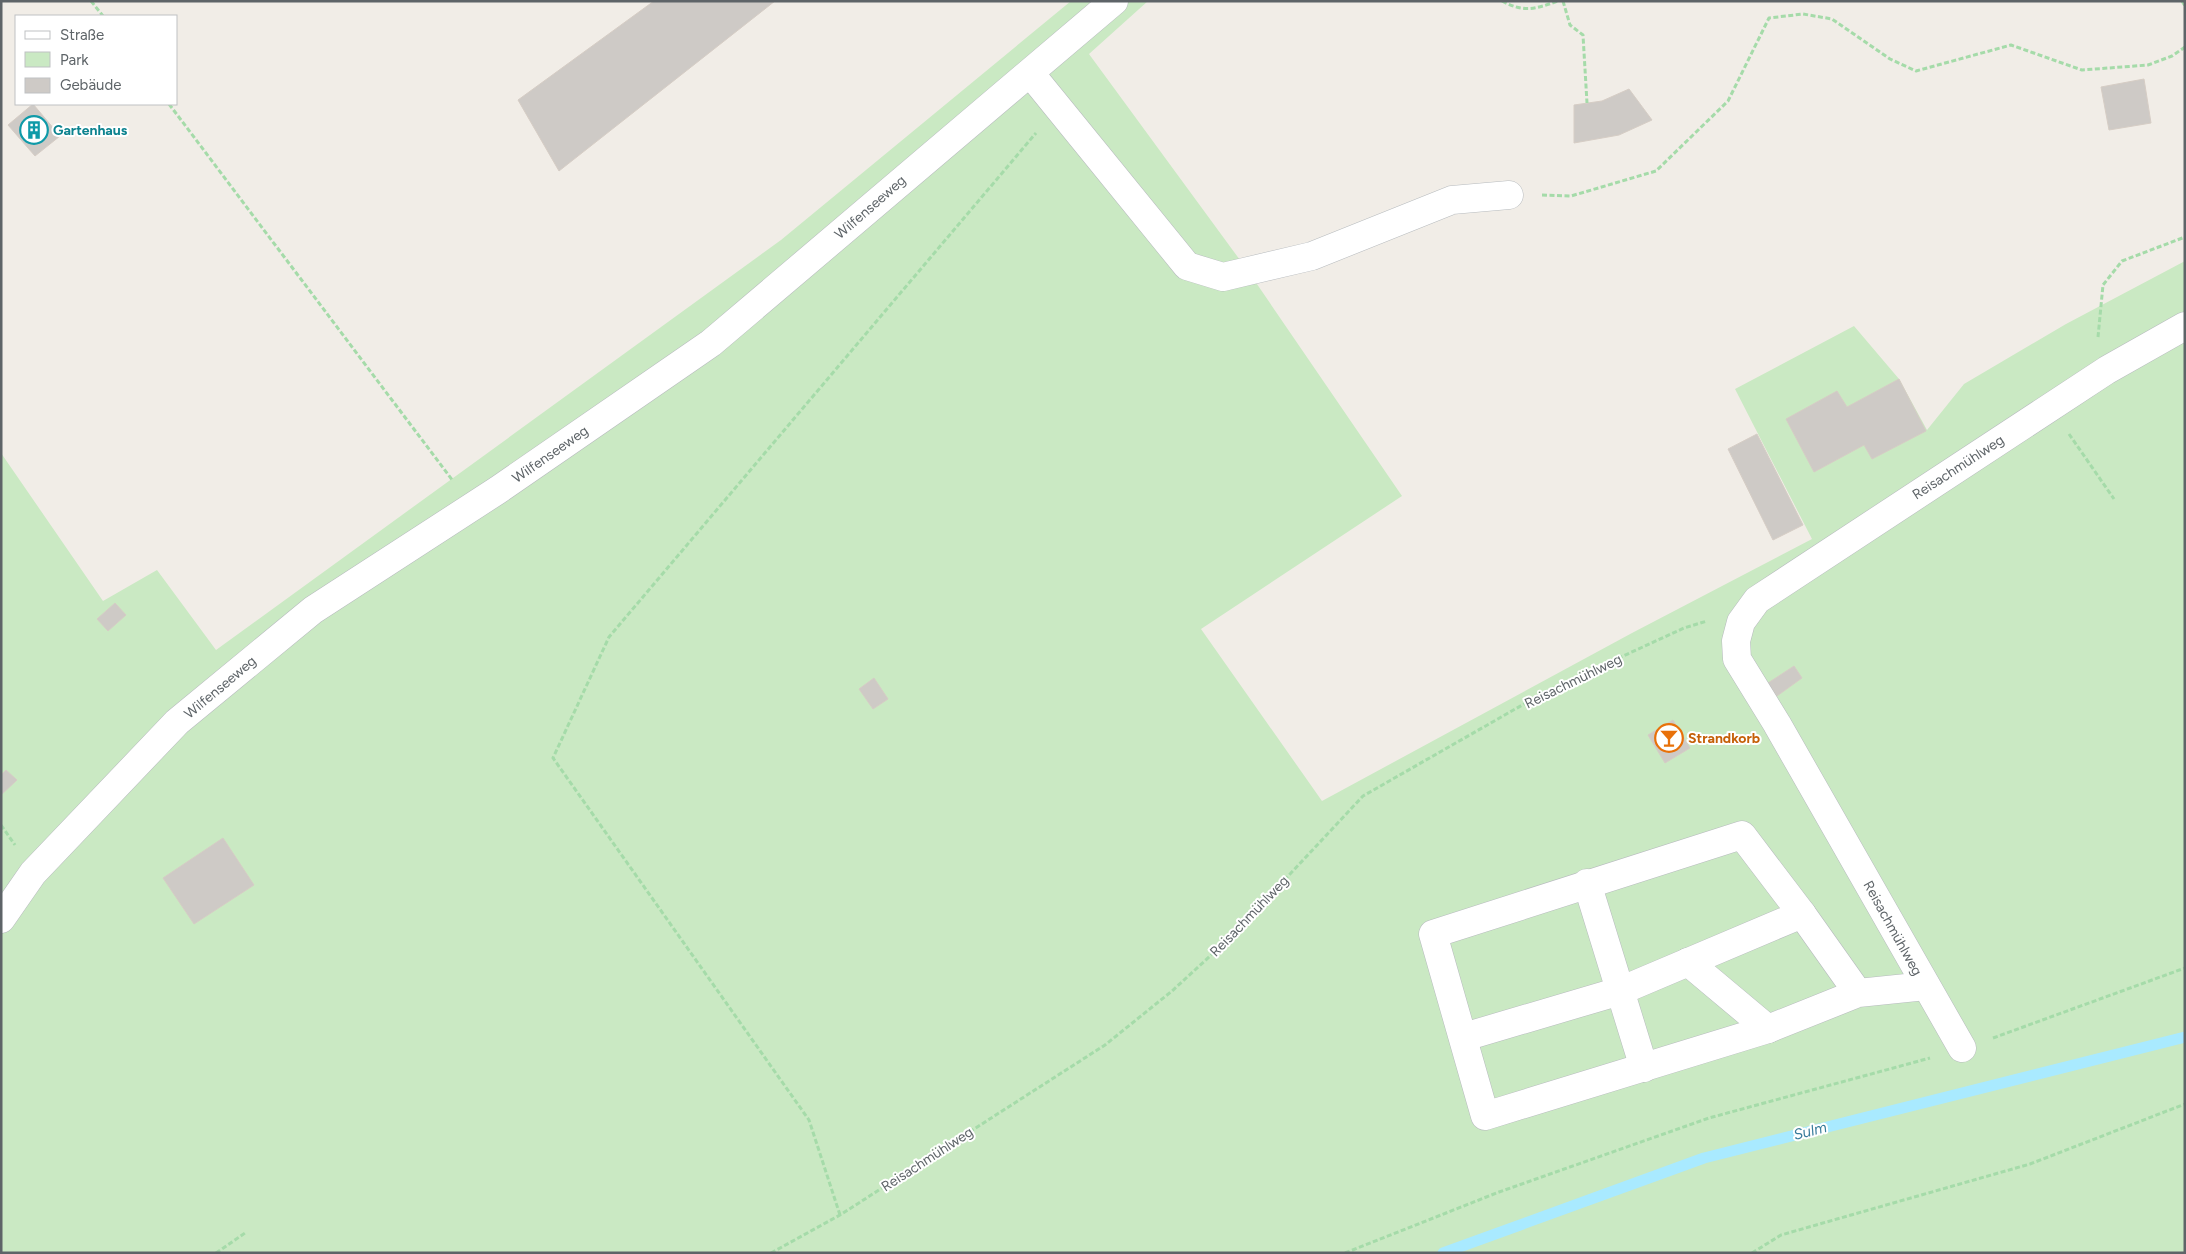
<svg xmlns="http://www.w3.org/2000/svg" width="2186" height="1254" viewBox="0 0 2186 1254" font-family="Figtree,sans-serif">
<rect width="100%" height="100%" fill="#f1ede7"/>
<!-- green -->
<path fill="#cae9c3" d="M1071 1H1148L1089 54 1248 271 1402 496 1201 629 1322 801 1632 633 1812 539 1735 389 1854 326 1899 379 1927 430 1964 384 2066 324 2185 261V1253H1V453L103 601 157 570 216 650 781 240Z"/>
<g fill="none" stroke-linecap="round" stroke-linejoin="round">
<!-- stream -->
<path stroke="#a9eaff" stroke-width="11" d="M1443 1253 1704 1158 2185 1037"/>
</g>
<!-- building -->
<g fill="#cecac6" stroke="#d6cdc5">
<path d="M654 1H775L559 171 518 100Z"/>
<path d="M2144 79 2151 123 2109 130 2101 87Z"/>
<path d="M1629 89 1652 120 1619 135 1574 143V105L1602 101Z"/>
<path d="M33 104 60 136 35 156 8 125Z"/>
<path d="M1899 379 1926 431 1872 459 1864 445 1814 472 1786 419 1837 391 1847 407Z"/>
<path d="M1757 434 1803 525 1773 540 1728 449Z"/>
<path d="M115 603 126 615 108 631 97 619Z"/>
<path d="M1794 666 1802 678 1777 696 1768 683Z"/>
<path d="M874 678 888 699 873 709 859 689Z"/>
<path d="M1673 720 1690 748 1665 763 1648 735Z"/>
<path d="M6 770 17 780 1 795V775Z"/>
<path d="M223 838 254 885 194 924 163 878Z"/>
</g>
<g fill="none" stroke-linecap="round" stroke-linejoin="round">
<defs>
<g id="minor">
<path d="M1030 73 1187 266 1223 277 1312 256 1452 200 1509 195"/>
<path d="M1587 883 1644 1068"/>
<path d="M1 919 33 873 177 722 313 610 498 490 711 343 1114 1"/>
<path d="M1688 962 1768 1029"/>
<path d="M1858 993 1802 914 1742 835 1433 934 1485 1116 1768 1029 1858 993 1926 986"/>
<path d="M1464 1037 1620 991 1802 914"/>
<path d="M1962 1048 1777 724 1737 659 1736 641 1741 622 1757 600 2107 370 2185 326"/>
</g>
</defs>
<!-- minor casing -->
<use href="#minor" stroke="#b7bbbe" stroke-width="29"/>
<!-- path -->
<g stroke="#a5dba9" stroke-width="3" stroke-dasharray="5 2.5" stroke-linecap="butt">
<path d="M91 1 103 16"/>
<path d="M1502 1C1524 13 1535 9 1558 1"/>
<path d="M1563 1 1570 25 1583 35 1587 103"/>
<path d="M2182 1 2185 6"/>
<path d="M169 104 453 481"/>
<path d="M1542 195 1571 196 1656 171 1728 101 1769 18 1803 14 1832 19 1890 59 1916 71 2011 45 2082 70 2148 65 2172 56 2185 47"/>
<path d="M2098 337 2103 285 2122 261 2185 237"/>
<path d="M2069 434 2114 499"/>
<path d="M1 825 15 845"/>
<path d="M1993 1038 2185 968"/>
<path d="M840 1215 809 1120 553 758 609 637 1036 133"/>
<path d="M216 1253 245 1233"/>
<path d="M771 1253 840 1215 1105 1045 1172 991 1233 935 1363 796 1545 692 1684 628 1707 621"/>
<path d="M1345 1253 1499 1192 1709 1118 1930 1058"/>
<path d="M1752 1253 1781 1235 2030 1164 2185 1104"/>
</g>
<!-- minor -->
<use href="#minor" stroke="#fff" stroke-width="28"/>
</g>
<!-- icons -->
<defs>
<symbol id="building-ring" viewBox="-11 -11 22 22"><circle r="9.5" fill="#fff" stroke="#0f9aa8" stroke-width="1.5"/><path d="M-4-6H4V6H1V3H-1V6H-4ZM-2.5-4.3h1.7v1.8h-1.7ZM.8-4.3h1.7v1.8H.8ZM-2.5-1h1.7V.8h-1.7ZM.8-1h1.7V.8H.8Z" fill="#0f9aa8"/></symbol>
<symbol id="bar-ring" viewBox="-11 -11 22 22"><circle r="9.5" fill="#fff" stroke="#e8710a" stroke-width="1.5"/><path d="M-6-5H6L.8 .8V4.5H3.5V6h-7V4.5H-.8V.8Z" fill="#e8710a"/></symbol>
</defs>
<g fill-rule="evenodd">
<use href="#building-ring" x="18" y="114" width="32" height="32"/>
<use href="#bar-ring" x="1653" y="722" width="32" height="32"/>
</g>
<g text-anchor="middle" stroke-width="4" stroke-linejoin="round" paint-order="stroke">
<!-- culture labels -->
<g font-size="14" font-weight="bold" fill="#0d838f" stroke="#fff" text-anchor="start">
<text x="53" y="135">Gartenhaus</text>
</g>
<!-- street labels -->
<g font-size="14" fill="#5e6468" stroke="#fff">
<text transform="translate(870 207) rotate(-41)" y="5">Wilfenseeweg</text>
<text transform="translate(550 454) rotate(-35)" y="5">Wilfenseeweg</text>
<text transform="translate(1958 467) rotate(-33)" y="5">Reisachmühlweg</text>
<text transform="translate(1573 681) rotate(-26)" y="5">Reisachmühlweg</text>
<text transform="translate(220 687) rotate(-40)" y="5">Wilfenseeweg</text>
<text transform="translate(1249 916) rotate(-46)" y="5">Reisachmühlweg</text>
<text transform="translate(1893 928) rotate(61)" y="5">Reisachmühlweg</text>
<text transform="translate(927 1159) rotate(-33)" y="5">Reisachmühlweg</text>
</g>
<!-- food labels -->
<g font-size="14" font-weight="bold" fill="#c56008" stroke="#fff" text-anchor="start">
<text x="1688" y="743">Strandkorb</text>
</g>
<!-- water labels -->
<g font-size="15" font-style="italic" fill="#387c9b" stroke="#fff">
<text transform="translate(1810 1131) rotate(-14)" y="5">Sulm</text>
</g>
</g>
<!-- border -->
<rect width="2186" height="1254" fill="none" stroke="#5e6468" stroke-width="5"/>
<!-- legend -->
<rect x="15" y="15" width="162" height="90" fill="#ffffff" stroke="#bfc1c3"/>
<rect x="25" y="31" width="25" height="8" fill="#ffffff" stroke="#bfc1c3"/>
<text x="60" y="40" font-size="15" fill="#5e6468">Straße</text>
<rect x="25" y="52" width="25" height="15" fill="#cae9c3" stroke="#bfc1c3"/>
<text x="60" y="65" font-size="15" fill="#5e6468">Park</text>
<rect x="25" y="78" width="25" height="15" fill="#cecac6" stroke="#bfc1c3"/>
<text x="60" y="90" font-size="15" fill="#5e6468">Gebäude</text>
</svg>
